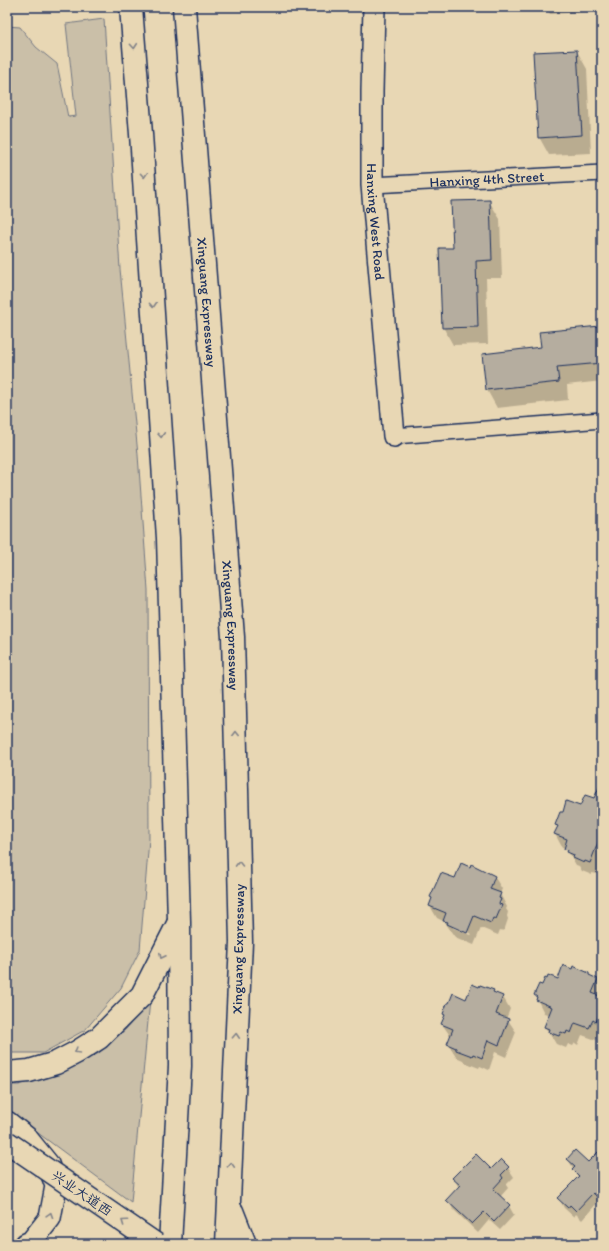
<svg xmlns="http://www.w3.org/2000/svg" width="609" height="1251" viewBox="0 0 609 1251" font-family="Itim,'LXGW WenKai TC',sans-serif">
<rect width="100%" height="100%" fill="#e8d7b4"/>
<filter id="ink" filterUnits="userSpaceOnUse"><feTurbulence type="fractalNoise" baseFrequency=".025" numOctaves="2"/><feDisplacementMap in="SourceGraphic" scale="8" xChannelSelector="R" yChannelSelector="G"/><feConvolveMatrix kernelMatrix="1 2 1 2 8 2 1 2 1" color-interpolation-filters="sRGB"/></filter>
<g filter="url(#ink)">
<!-- green -->
<g fill="#cabfa8" stroke="#727783">
<path d="M104 19 120 269 138 455 148 590 149 839 140 950 121 988 85 1030 43 1053H7V26L20 27 36 47 57 64 68 117 76 116 66 24Z"/>
<path d="M150 1000 131 1202 7 1110V1085H19L60 1072 99 1053 126 1029Z"/>
</g>
<!-- shadow -->
<g fill="#0003" fill-rule="evenodd">
<path d="M546 7H602V11L550 14Z"/>
<path d="M577 51 587 69 591 153 549 155 539 137Z"/>
<path d="M489 201 500 219 502 278H486L488 344 453 345 443 327 454 249Z"/>
<path d="M600 327 602 330V381L567 385 568 400 497 408 487 390 542 348Z"/>
<path d="M602 800V862L597 874 592 873V875L582 871 579 866 576 865 566 848 562 847 555 834 558 828 556 825 580 807Z"/>
<path d="M494 876 502 889 500 894 507 907 506 909 508 912 507 916 508 919 504 931 500 930 498 935 481 928 474 945 455 937 452 933 445 922 437 918 430 906 432 899 431 897 455 879ZM499 902H501L499 909H497ZM453 925 472 934 471 935 453 928Z"/>
<path d="M573 970 589 974 591 977 598 980 602 988V1033L600 1032 596 1040 582 1035 578 1045 575 1043 573 1046 568 1044 566 1048 556 1044 553 1039 545 1027 550 1015 544 1013 535 995 542 986 558 980Z"/>
<path d="M493 991 495 994 503 997 510 1009 506 1019 508 1020 516 1032 506 1057 495 1052 489 1070 480 1066 479 1068 464 1062 463 1060 456 1057 448 1044 451 1037 442 1024 445 1016 444 1014 466 1000Z"/>
<path d="M602 1150V1204L599 1201 582 1220 576 1214 574 1217 564 1208 559 1198 578 1177 568 1159 589 1164Z"/>
<path d="M508 1168 514 1177 506 1185 508 1188 500 1197 509 1206 514 1215 500 1230 489 1220 478 1233 453 1209 448 1200 459 1188 454 1178Z"/>
</g>
<!-- building -->
<g fill="#b5ad9f" stroke="#1b2f5e">
<path d="M577 50 582 135 538 138 533 52Z"/>
<path d="M490 200 492 260 476 261 478 327 442 328 439 248H453L451 201Z"/>
<path d="M600 326 602 363 557 367 559 382 486 390 482 354 541 347 539 332Z"/>
<path d="M602 781V841L599 840 590 863 585 861 584 863 573 858 574 855 567 852 568 850 564 849 567 839 554 834 558 826 555 825 560 812H563L566 801 580 806 585 795 594 798Z"/>
<path d="M461 863 470 867 471 864 495 876 490 889 501 893 499 898 501 899 499 904 502 905 496 919 493 918 491 923 474 916 467 933 447 924 448 922 443 921 446 913 429 906 432 898 430 897 441 873 455 878Z"/>
<path d="M563 965 572 969 573 966 589 973V975L598 979 592 993 602 997V1006L596 1022 593 1020 589 1028 575 1023 571 1033 567 1031 566 1034 561 1032 559 1036 548 1032 549 1029 544 1027 552 1007 536 1000 537 997 534 995 539 984 542 985 545 978 547 979 548 975 558 979Z"/>
<path d="M472 984 479 987 480 985 494 990 493 992 503 996 496 1014 509 1019 499 1045 488 1040 482 1058 473 1054 472 1056 456 1050V1048L447 1044 453 1029 441 1024 445 1015 443 1014 447 1003H449L453 993 466 999Z"/>
<path d="M602 1148V1201L593 1193 576 1211 570 1205 568 1208 557 1198 579 1176 572 1169 575 1166 567 1159 575 1150 588 1162Z"/>
<path d="M476 1154 491 1169 501 1159 509 1167 501 1175 503 1178 493 1189 510 1205 494 1222 484 1212 472 1224 446 1200 460 1185 452 1178Z"/>
</g>
<g fill="none" stroke-linecap="round" stroke-linejoin="round">
<defs>
<g id="street">
<path id="s1" d="M372 185 602 173"/>
<path d="M394 436 602 420"/>
</g>
<g id="secondary">
<path id="s2" d="M374 7 372 91V185L394 436"/>
<path d="M7 1122 26 1137 48 1164 56 1186 50 1218 31 1242 26 1244"/>
</g>
<g id="highway">
<path d="M131 7 141 134 168 538 179 921 180 1066 170 1244"/>
<path id="s3" d="M184 7 233 637 241 942 227 1244"/>
<path d="M7 1073 29 1071 56 1063 77 1052 99 1038 142 995 178 924"/>
<path d="M232 1211 245 1244"/>
</g>
</defs>
<!-- street casing -->
<use href="#street" stroke="#1b2f5e" stroke-width="18"/>
<!-- secondary casing -->
<use href="#secondary" stroke="#1b2f5e" stroke-width="24"/>
<!-- highway casing -->
<use href="#highway" stroke="#1b2f5e" stroke-width="25"/>
<!-- street -->
<use href="#street" stroke="#e8d7b4" stroke-width="15"/>
<!-- secondary -->
<use href="#secondary" stroke="#e8d7b4" stroke-width="21"/>
<!-- highway -->
<use href="#highway" stroke="#e8d7b4" stroke-width="22"/>
<defs>
<path id="secondary-bridge" d="M7 1142 156 1244"/>
</defs>
<!-- secondary-bridge casing -->
<use href="#secondary-bridge" stroke="#1b2f5e" stroke-width="24" stroke-linecap="butt"/>
<!-- secondary-bridge -->
<use href="#secondary-bridge" stroke="#e8d7b4" stroke-width="21"/>
</g>
<!-- one-way arrows -->
<defs><path id="oneway-chevron" d="M-2-3.5L2.5 0L-2 3.5" fill="none" stroke-width="1.6" stroke-linecap="round" stroke-linejoin="round"/></defs>
<g stroke="#828389">
<use href="#oneway-chevron" transform="translate(134 46) rotate(85)"/>
<use href="#oneway-chevron" transform="translate(144 175) rotate(86)"/>
<use href="#oneway-chevron" transform="translate(153 305) rotate(86)"/>
<use href="#oneway-chevron" transform="translate(161 435) rotate(86)"/>
<use href="#oneway-chevron" transform="translate(236 734) rotate(-91)"/>
<use href="#oneway-chevron" transform="translate(239 864) rotate(-91)"/>
<use href="#oneway-chevron" transform="translate(162 956) rotate(117)"/>
<use href="#oneway-chevron" transform="translate(236 1036) rotate(-87)"/>
<use href="#oneway-chevron" transform="translate(77 1051) rotate(149)"/>
<use href="#oneway-chevron" transform="translate(231 1165) rotate(-87)"/>
<use href="#oneway-chevron" transform="translate(50 1215) rotate(-72)"/>
<use href="#oneway-chevron" transform="translate(124 1222) rotate(-145)"/>
</g>
</g>
<g text-anchor="middle" stroke-width="3" stroke-linejoin="round" paint-order="stroke">
<!-- street labels -->
<g font-size="14" fill="#1b2f5e" stroke="#e8d7b4">
<text dy="5" stroke="none"><textPath href="#s1" startOffset="115">Hanxing 4th Street</textPath></text>
<text dy="5" stroke="none"><textPath href="#s2" startOffset="215">Hanxing West Road</textPath></text>
<text dy="5" stroke="none"><textPath href="#s3" startOffset="296">Xinguang Expressway</textPath></text>
<text dy="5" stroke="none"><textPath href="#s3" startOffset="620">Xinguang Expressway</textPath></text>
<text transform="translate(238 949) rotate(-89)" y="5">Xinguang Expressway</text>
<text transform="translate(82 1193) rotate(34)" y="5">兴业大道西</text>
</g>
</g>
<!-- margin -->
<rect width="609" height="1251" fill="none" stroke="#e8d7b4" stroke-width="24"/>
<rect x="12" y="12" width="585" height="1227" fill="none" stroke="#1b2f5e" stroke-width="1.5" filter="url(#ink)"/>
</svg>
